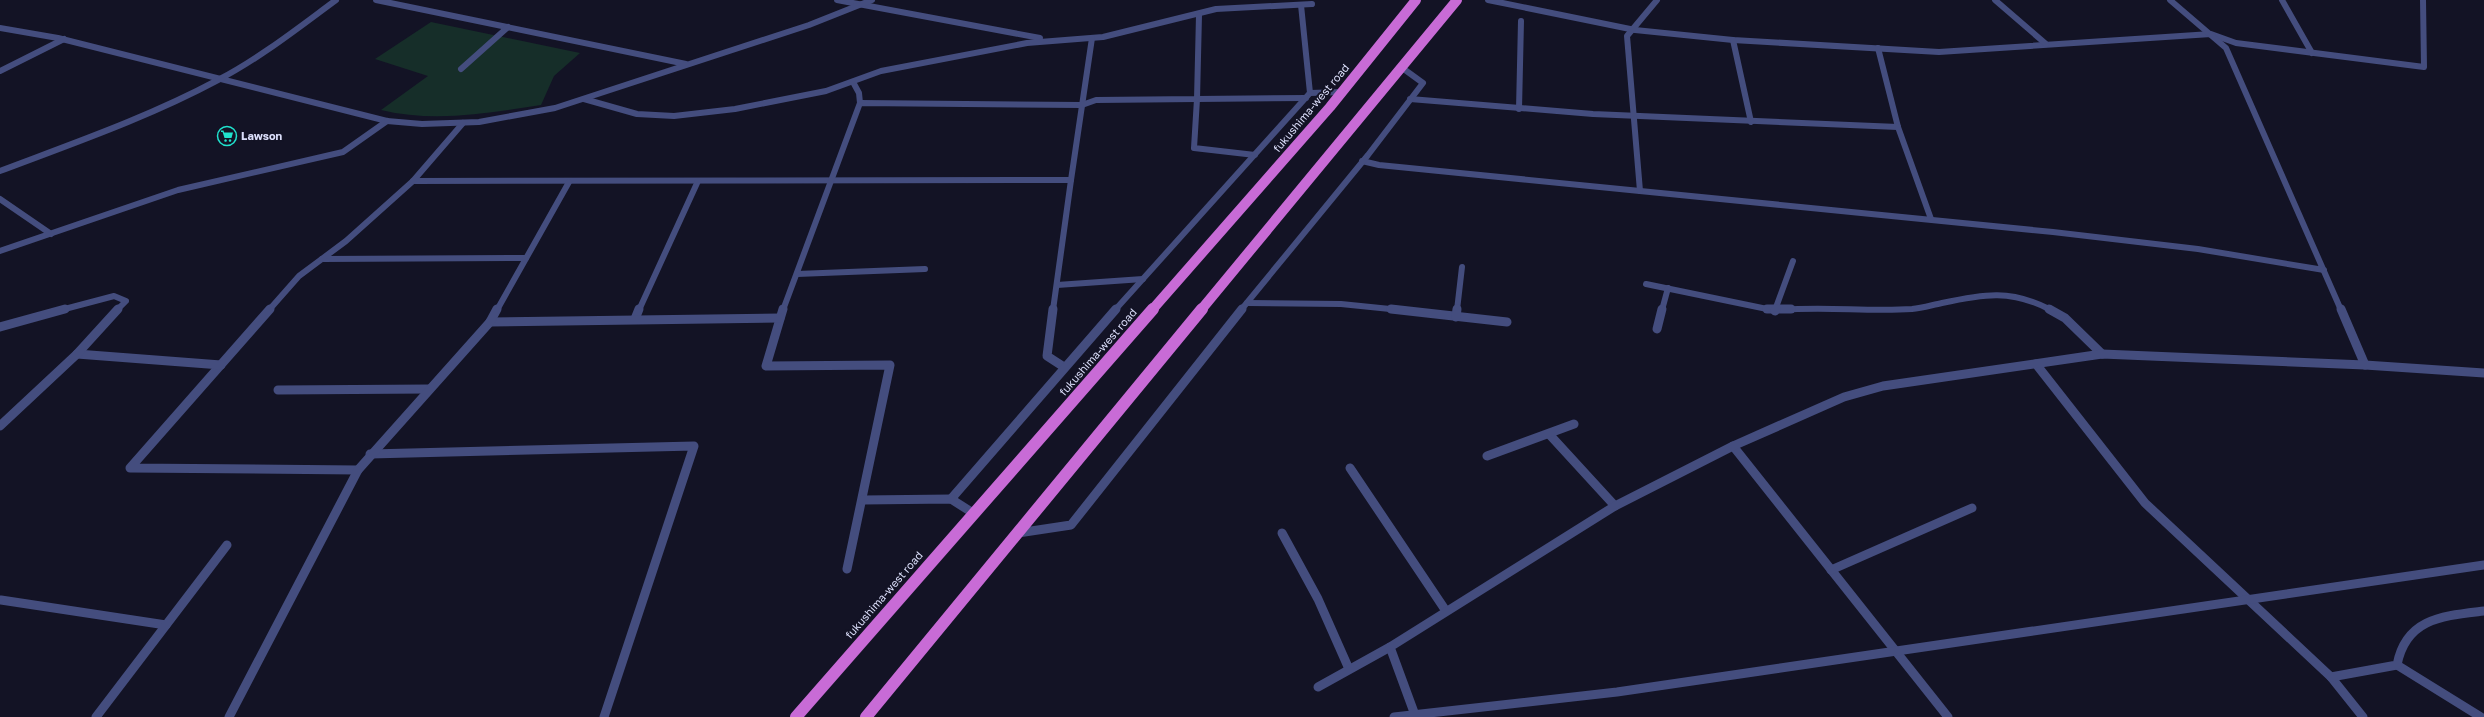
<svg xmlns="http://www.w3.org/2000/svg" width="2484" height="717" viewBox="0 0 2484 717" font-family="'Golos Text',sans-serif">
<rect width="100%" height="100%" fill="#131325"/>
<!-- green -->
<path fill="#162e29" d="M431 22 580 53 554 76 541 105C488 113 435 123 381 110L428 76 375 59Z"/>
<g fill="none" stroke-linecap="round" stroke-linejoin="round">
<!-- minor-far1 -->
<g stroke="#444d7e" stroke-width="6">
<path d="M376 0 686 64"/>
<path d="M837 0 1040 38"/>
<path d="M1488 0 1635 30 1733 40 1939 52 2211 34 2236 43 2424 67 2423 0"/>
<path d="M1995 0 2046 44"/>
<path d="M2170 0 2226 48 2341 310"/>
<path d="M2282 0 2312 53"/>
<path d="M1301 5 1310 93"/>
<path d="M0 28 58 38 387 121"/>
<path d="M1733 40 1751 122"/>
<path d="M1878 48 1898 127 1931 219"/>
<path d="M461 69 508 27"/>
<path d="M0 71 64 39"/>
<path d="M853 82 859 93 860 103"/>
<path d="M584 99 637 114 674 116 735 109 826 91 881 71 1027 43 1103 37 1216 9 1312 4"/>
<path d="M1410 99 1593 114 1898 127"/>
<path d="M1519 109 1521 21"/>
<path d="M1255 155 1194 148 1197 99 1306 98"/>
<path d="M1362 161 1379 165 2053 232 2198 249 2324 270"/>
<path d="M413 181 1071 180 1092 38"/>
<path d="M1640 191 1627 36 1657 0"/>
<path d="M0 199 51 234"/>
<path d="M0 251 178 190 343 152 387 121"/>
<path d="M322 259 526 258"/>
<path d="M797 274 925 269"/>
<path d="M1646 284 1772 310"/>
<path d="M1057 285 1143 279"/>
<path d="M1247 303 1341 304 1400 310"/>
<path d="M61 310 114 296 126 301 117 310"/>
<path d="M269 310 299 276 346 241 413 181 463 123"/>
<path d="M497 310 569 182"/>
<path d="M639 310 698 181"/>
<path d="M783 310 860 103 1082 105 1096 100 1197 99 1199 15"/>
<path d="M1053 310 1071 180"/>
<path d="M1115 310 1310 93 1342 92"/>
<path d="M1241 310 1368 155 1423 83 1401 67"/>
<path d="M1457 310 1462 267"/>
<path d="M1662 310 1668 288"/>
<path d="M1775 310 1793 261"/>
<path d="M1781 310C1825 306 1868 312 1912 309 1922 308 1932 305 1942 303 1984 294 2011 289 2051 310"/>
</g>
<!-- minor -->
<g stroke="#444d7e" stroke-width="9">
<path d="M270 309 130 468 358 470"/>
<path d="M783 309 766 366 890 365 847 569"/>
<path d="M1053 309 1047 356 1064 367"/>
<path d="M1391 309 1507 322"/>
<path d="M1767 309H1791"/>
<path d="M2049 309 2065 318 2102 354"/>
<path d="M2341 309 2365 365"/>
<path d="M1775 311 1776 309"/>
<path d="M1456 317 1457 309"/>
<path d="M635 319 639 309"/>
<path d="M490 322 780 318"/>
<path d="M0 327 65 309"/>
<path d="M1657 329 1662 309"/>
<path d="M77 354 221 365"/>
<path d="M2036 364 2145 503 2331 677 2363 717"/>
<path d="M278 390 429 389"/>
<path d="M0 426 77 354 118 309"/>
<path d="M1549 434 1615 506"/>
<path d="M1733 446 1948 717"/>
<path d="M370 454 694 446 604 717"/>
<path d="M1487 456 1574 424"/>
<path d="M1350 468 1446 611"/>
<path d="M951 499 1116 309"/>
<path d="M863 500 951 499 973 513"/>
<path d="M1018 533 1071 525 1242 309"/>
<path d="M1282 533 1318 599 1349 669"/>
<path d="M1831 570 1972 508"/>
<path d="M1 600 166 625"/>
<path d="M2397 665 2481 717"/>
<path d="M2331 677 2397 665C2406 618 2443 616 2484 611"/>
<path d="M1318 687 1390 647"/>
<path d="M1415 715 1390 647 1615 506 1733 446 1844 397 1883 386 2102 354 2365 365 2484 373"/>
<path d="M96 717 227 545"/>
<path d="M229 717 358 470 490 322 497 309"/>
</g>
<!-- tertiary-far1 -->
<g stroke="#444d7e" stroke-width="6">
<path d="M387 121 422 124 479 122 555 108 809 25 872 0"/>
<path d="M0 171C74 143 149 117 218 80 260 58 298 28 336 0"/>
</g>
<!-- tertiary -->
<path stroke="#444d7e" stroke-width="9" d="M1394 717 1617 692 2484 565"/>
<!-- trunk-far1 -->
<g stroke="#c86bd6" stroke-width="10">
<path d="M1152 310 1330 107 1416 0"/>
<path d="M1201 310 1457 0"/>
</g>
<!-- trunk -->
<g stroke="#c86bd6" stroke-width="12">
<path d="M796 717 1153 309"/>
<path d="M866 717 1202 309"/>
</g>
</g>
<!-- icons -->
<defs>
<symbol id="supermarket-ring" viewBox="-11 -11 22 22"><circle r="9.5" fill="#131325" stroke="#20e2cd" stroke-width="1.5"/><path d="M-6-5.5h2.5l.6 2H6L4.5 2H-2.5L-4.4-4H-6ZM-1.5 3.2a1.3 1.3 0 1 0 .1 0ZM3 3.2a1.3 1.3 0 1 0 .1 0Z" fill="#20e2cd"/></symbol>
</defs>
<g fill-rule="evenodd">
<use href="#supermarket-ring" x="216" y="125" width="22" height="22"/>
</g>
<g text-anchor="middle" stroke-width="4" stroke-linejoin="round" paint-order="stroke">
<!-- street labels -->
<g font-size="11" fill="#dbdefa" stroke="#131325">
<text transform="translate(1311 108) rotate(-50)" y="4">fukushima-west road</text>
<text transform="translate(1098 352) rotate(-49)" y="4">fukushima-west road</text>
<text transform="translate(884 595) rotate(-49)" y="4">fukushima-west road</text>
</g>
<!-- poi labels -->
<g font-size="11" font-weight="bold" fill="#dbdefa" stroke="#131325" text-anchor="start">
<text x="241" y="140">Lawson</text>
</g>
</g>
</svg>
